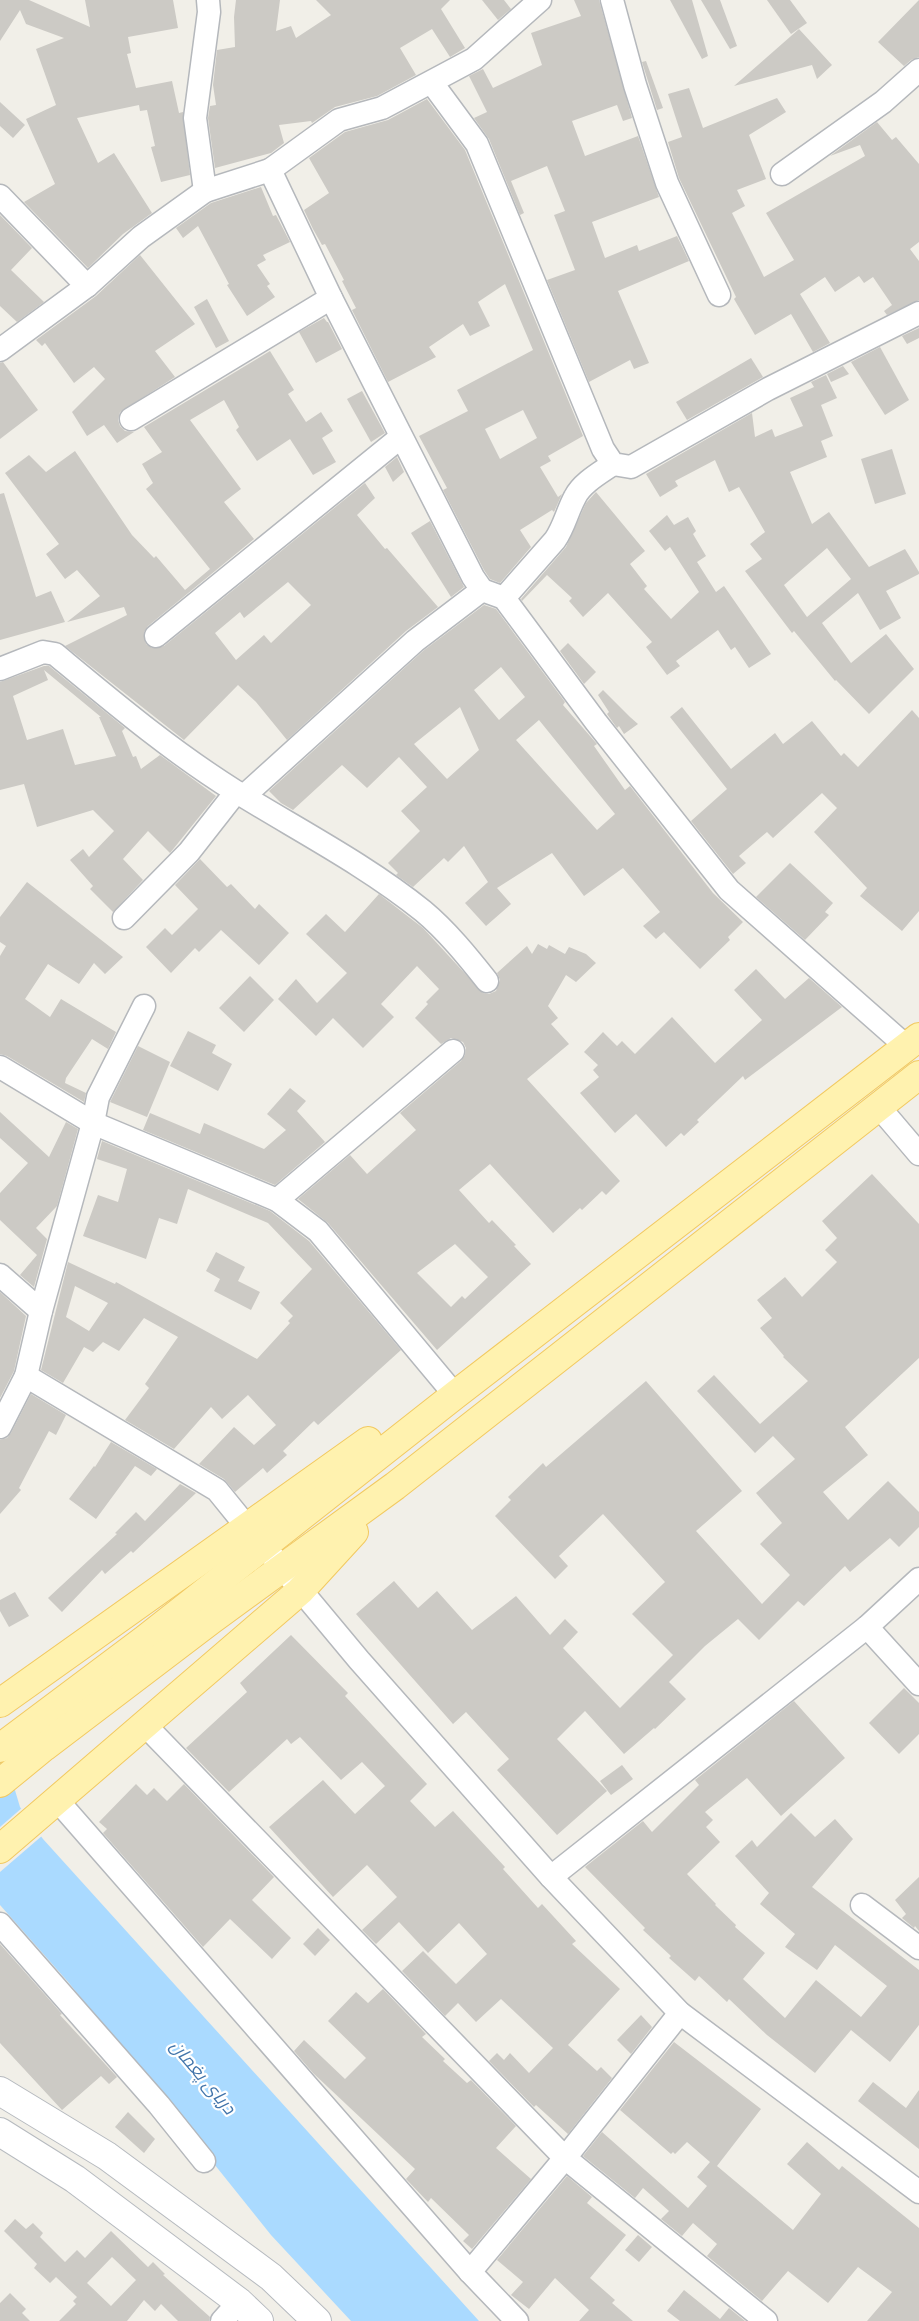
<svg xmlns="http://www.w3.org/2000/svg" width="919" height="2321" viewBox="0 0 919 2321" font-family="'PT Sans',Cairo,sans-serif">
<rect width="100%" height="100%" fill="#f1efe8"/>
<!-- water -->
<path fill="#aadaff" d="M0 1740 20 1807 43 1839 479 2321H351L271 2235 69 1983 0 1905Z"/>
<!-- pier -->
<path fill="#f1efe8" d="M23 1807 43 1835 0 1872V1827Z"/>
<!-- building -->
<g fill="#cccac5" fill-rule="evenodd">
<path d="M0 0H29L90 27 85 0H173L178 28 128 37 131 53 127 54 136 88 172 81 179 113 183 112 190 175 161 182 151 147 155 146 147 110 140 111 139 105 77 118 98 163 114 153 152 213 123 234 88 268 24 202 55 184 26 119 56 105 36 49 64 38 26 24 20 10 0 41Z"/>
<path d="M236 0H280L276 31 291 26 296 38 331 15 316 0H450L441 9 465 48 450 57 432 29 400 48 416 75 377 96 335 107 312 123 311 121 279 125 284 143 271 153 215 168 208 118 210 106 216 105 213 85 217 50 235 47 234 17Z"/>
<path d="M482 0H504L511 9 498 20Z"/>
<path d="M574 0H599L632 118 623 121 617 105 572 121 585 156 638 136 659 197 592 222 605 258 637 245 639 251 677 236 689 261 618 291 649 363 634 369 630 360 589 382 547 280 575 270 554 215 565 211 547 166 511 181 524 213 520 215 489 139 474 118 487 112 469 76 483 69 493 88 542 65 531 33 581 16Z"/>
<path d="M670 0H692L708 56 702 59Z"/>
<path d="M701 0H720L737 46 730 49Z"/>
<path d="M767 0H790L807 23 791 34Z"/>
<path d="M919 0V57L911 60 904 66 878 42Z"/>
<path d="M799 29 832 65 817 79 812 65 734 86Z"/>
<path d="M646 61 663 108 657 110 642 62Z"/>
<path d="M689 88 703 128 777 98 786 112 749 135 766 179 737 190 745 206 732 213 764 277 794 260 766 213 865 156 860 145 830 156 877 122 892 140 896 137 919 164V242L910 249 919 261V300L887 315 884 311 892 305 873 277 864 283 859 276 835 292 825 277 800 294 830 343 813 352 791 314 755 335 734 299 736 297 679 178 668 142 682 137 668 94Z"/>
<path d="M427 99 465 150 583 436 548 456 551 461 540 467 558 497 562 494 554 512 552 510 520 530 531 547 500 583 490 579 484 570 443 490 447 488 419 436 468 411 457 390 533 350 505 284 478 302 490 326 470 336 463 324 429 347 436 357 388 382 352 310 356 308 342 281 344 280 325 244 322 245 313 229 304 210 329 193 309 158 345 132 388 120ZM523 410 537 438 500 459 485 429Z"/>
<path d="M0 102 25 125 13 138 0 126Z"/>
<path d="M261 187 273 216 276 215 290 242 263 255 266 260 257 265 270 284 267 286 275 297 247 316 227 285 229 284 198 226 183 238 176 228 211 203Z"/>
<path d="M0 215 32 248 11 270 44 302 17 322 0 306Z"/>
<path d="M140 255 195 324 155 351 175 377 120 412 118 420 120 426 125 431 134 432 117 443 104 425 87 436 72 412 105 379 94 367 74 383 45 343 42 346 36 340 96 296Z"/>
<path d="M207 299 229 341 216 348 194 307Z"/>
<path d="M324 318 327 322H328L342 349 316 363 299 332Z"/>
<path d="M919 328V338L907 344 902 336Z"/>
<path d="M880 347 909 400 885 415 851 362Z"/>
<path d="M270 351 294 390 288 394 306 422 321 412 333 431 322 438 336 462 313 475 290 439 257 461 236 430 239 427 224 400 190 420 241 489 224 502 254 539 148 626 144 632 146 644 152 648 164 646 365 483 375 498 357 515 385 549 387 548 438 607 406 631 287 740 256 702 238 685 184 740 65 646 127 615 124 607 67 622 100 596 77 570 65 579 46 554 59 544 5 473 29 455 46 472 75 451 132 535 154 558 156 556 185 590 210 569 146 489 153 483 142 464 162 452 144 427ZM288 582 311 605 271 643 264 635 236 660 215 633 240 612 244 618Z"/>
<path d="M751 358 763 377 687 420 676 402Z"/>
<path d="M3 362 38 410 0 439V363Z"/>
<path d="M843 366 849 374 831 382 827 374Z"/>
<path d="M826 375 837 398 821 405 833 436 821 441 827 457 790 472 812 524 829 512 869 567 905 549 919 572V574L886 591 901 618 880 630 858 593 822 623 851 663 886 634 914 669 869 714 836 680 835 681 794 631 792 633 745 571 762 559 750 544 765 532 739 487 729 492 715 460 675 481 678 486 660 497 646 474 752 413 755 437 772 429 775 437 803 426 790 398 814 387 811 382ZM827 548 851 579 807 617 784 585Z"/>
<path d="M362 391 385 433 371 442 347 399Z"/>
<path d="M892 449 906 494 875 504 861 459Z"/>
<path d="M397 457 404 472 393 482 385 467Z"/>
<path d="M596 492 645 551 630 564 647 586 644 589 671 619 699 592 670 547 665 551 649 531 667 515 674 525 688 517 696 531 693 534 706 556 697 562 716 592 724 586 771 654 749 668 735 647 731 650 718 630 676 661 680 666 667 675 646 647 652 642 608 593 583 617 569 601 572 598 547 575 522 601 521 599 566 547 586 503Z"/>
<path d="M4 493 36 597 51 591 65 622 0 640V494Z"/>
<path d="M430 521 464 587 451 597 411 533Z"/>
<path d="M484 605 496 609 565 702 563 705 597 744 594 746 625 790 630 786 713 893 743 922 728 937 730 940 700 969 664 932 656 939 643 926 660 912 623 868 584 896 552 853 497 888 511 904 486 926 465 903 488 882 464 846 448 862 444 858 413 887 396 875 398 873 388 863 420 831 401 811 427 787 399 757 367 788 342 765 293 810 281 803 269 791 423 651ZM501 667 525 697 499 720 474 690ZM460 707 479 750 447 779 414 744ZM539 720 615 814 597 830 516 740Z"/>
<path d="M568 643 596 672 584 684 560 651Z"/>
<path d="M44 666H49L125 728 122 731 133 757 136 756 141 769 160 755 216 796 170 853 148 831 123 859 143 880 113 912 90 889 93 886 70 860 83 849 89 857 114 831 93 810 37 827 24 784 0 790V682ZM44 670 101 717H99L116 756 75 765 63 729 27 740 13 696 48 680Z"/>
<path d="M603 690 630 717 638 724 624 734 619 726 617 728 607 714 609 712 598 695Z"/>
<path d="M682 707 731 769 775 733 783 744 812 721 841 756 844 753 858 767 912 710 919 718V911L902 931 860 896 867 888 814 832 837 808 822 793 773 838 767 832 739 856 746 863 733 874 691 821 727 789 670 717Z"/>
<path d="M200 859 227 887 231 884 255 909 259 904 289 933 259 965 221 930 199 952 195 948 171 973 146 947 165 928 172 935 198 909 175 885Z"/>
<path d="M790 863 833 903 825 912 829 915 805 940 756 897Z"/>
<path d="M27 882 123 957 105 974 94 963 79 984 48 964 25 999 50 1017 61 999 116 1032 108 1049 92 1039 66 1078 65 1083 86 1093 84 1102 7 1056 0 1054V956L6 946 0 942V917Z"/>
<path d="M379 894 423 928 483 993 489 994 496 991 500 980 497 973 527 946 532 954 538 944 547 949 549 945 565 954 569 947 586 954 596 963 576 982 566 975 548 1006 558 1018 551 1024 569 1044 527 1079 620 1181 606 1195 602 1191 582 1210 580 1208 553 1233 490 1164 459 1190 489 1223 492 1220 516 1245 514 1246 531 1264 437 1350 328 1223 298 1199 350 1155 367 1174 416 1130 400 1113 461 1061 465 1055 466 1048 463 1042 451 1038 441 1044 415 1018 428 1004 426 1002 439 989 417 966 381 1004 394 1017 363 1048 333 1018 316 1036 278 999 296 979 317 1003 347 973 306 934 326 914 345 932ZM455 1244 488 1277 465 1299 462 1296 451 1307 417 1273Z"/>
<path d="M756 969 785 999 809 978 842 1007 745 1080 743 1076 697 1120 699 1122 684 1136 681 1133 666 1147 636 1114 615 1133 580 1093 599 1077 593 1070 598 1065 584 1052 603 1032 617 1046 622 1041 635 1054 672 1017 715 1063 762 1020 734 990Z"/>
<path d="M250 976 274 1000 244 1032 219 1008Z"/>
<path d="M188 1031 216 1045 212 1053 232 1064 218 1091 170 1066Z"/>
<path d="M138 1046 170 1062 147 1117 110 1102Z"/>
<path d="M290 1088 306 1101 297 1111 325 1142 275 1185 143 1130 150 1113 200 1134 204 1123 264 1149 286 1130 267 1114Z"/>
<path d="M0 1112 49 1157 66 1122 78 1129 57 1206 36 1228 47 1239 34 1287 20 1275 37 1255 0 1220V1193L28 1163 0 1138Z"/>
<path d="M102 1141 270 1211 309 1241 401 1350 318 1425 314 1421 283 1451 287 1455 267 1473 263 1468 235 1492 224 1479 199 1464 234 1427 254 1445 276 1425 248 1395 222 1419 211 1407 174 1449 125 1420 149 1388 145 1384 178 1337 144 1318 119 1351 103 1342 93 1352 84 1347 63 1383 41 1370 68 1262 115 1284 116 1282 257 1359 290 1323 288 1321 293 1316 280 1303 312 1269 268 1223 188 1189 177 1224 159 1218 146 1259 83 1236 98 1195 118 1202 127 1169 97 1159ZM75 1286 108 1303 89 1331 66 1317Z"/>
<path d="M872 1174 919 1224V1358L845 1427 868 1455 823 1492 848 1520 888 1481 919 1512V1527L899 1547 890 1538 850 1572 845 1566 804 1606 798 1601 759 1640 738 1619 705 1646 669 1682 686 1699 655 1729 654 1728 624 1754 585 1711 557 1739 607 1791 557 1835 497 1770 509 1759 466 1712 453 1724 356 1614 394 1581 418 1608 437 1591 472 1630 516 1596 550 1635 565 1619 578 1632 563 1648 620 1708 673 1655 632 1614 665 1582 603 1514 559 1556 568 1566 555 1579 495 1516 511 1500 508 1497 543 1463 546 1467 646 1381 742 1491 696 1531 762 1604 790 1575 760 1544 782 1523 756 1493 795 1459 773 1436 755 1453 697 1391 714 1375 760 1424 808 1381 783 1357 784 1356 760 1328 772 1318 757 1300 785 1277 802 1297 837 1262 825 1250 837 1238 822 1221Z"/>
<path d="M216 1252 245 1267 238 1281 260 1292 251 1310 214 1291 220 1279 206 1271Z"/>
<path d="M0 1292 26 1316 14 1371 0 1398Z"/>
<path d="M31 1394 66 1415 56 1435 49 1431 19 1488 21 1490 0 1514V1440L7 1438 11 1433Z"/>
<path d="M111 1442 157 1469 151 1476 135 1466 96 1519 69 1499 94 1466 95 1467Z"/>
<path d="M180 1484 196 1493 133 1553 131 1551 105 1574 102 1570 62 1612 48 1598 117 1534 115 1533 136 1512 145 1521Z"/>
<path d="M15 1592 29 1616 9 1627 0 1611V1600Z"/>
<path d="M291 1635 348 1693 345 1696 427 1784 410 1801 435 1827 453 1811 505 1867 503 1869 538 1908 542 1904 576 1941 572 1944 620 1989 568 2045 597 2071 601 2067 612 2078 568 2134 536 2105 534 2107 489 2061 497 2053 504 2060 510 2053 529 2073 553 2048 501 1999 476 2022 458 2003 445 2016 402 1971 423 1951 456 1984 487 1954 459 1923 428 1953 399 1922 376 1944 362 1930 397 1897 367 1865 333 1897 269 1827 323 1780 355 1814 385 1786 362 1762 341 1780 300 1737 291 1744 287 1739 229 1792 186 1748 247 1692 240 1683Z"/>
<path d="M904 1688 919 1703V1734L899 1754 869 1723Z"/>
<path d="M794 1701 845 1758 781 1816 747 1778 705 1812 713 1820 706 1827 720 1842 687 1874 716 1904 715 1905 736 1925 735 1927 765 1953 743 1979 785 2018 816 1980 861 2017 887 1986 835 1945 817 1970 785 1947 795 1934 760 1904 769 1893 735 1856 752 1840 757 1847 791 1813 815 1837 835 1819 853 1839 812 1887 919 1970V2025L890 2062 851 2030 815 2073 767 2035 729 1999 727 2002 699 1976 695 1981 669 1958 671 1956 643 1930 645 1928 585 1867 643 1821 652 1832 699 1785 695 1780Z"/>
<path d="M622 1765 633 1779 611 1795 600 1781Z"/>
<path d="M136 1784 147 1795 154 1788 167 1801 184 1784 274 1877 252 1900 291 1938 272 1959 230 1919 203 1947 103 1833 107 1829 99 1822Z"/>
<path d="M919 1877V1931L915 1926 914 1928 902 1918 906 1914 895 1900Z"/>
<path d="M318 1928 330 1940 315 1956 303 1944Z"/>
<path d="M0 1944 62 2014 60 2015 117 2077 109 2084 101 2076 62 2110 0 2043Z"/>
<path d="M383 1989 426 2034 422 2037 445 2059 443 2061 467 2083 471 2080 516 2126 496 2148 531 2179 472 2249 463 2241 469 2235 431 2198 428 2202 406 2179 415 2169 313 2073 294 2051 304 2040 345 2079 366 2058 328 2021 356 1992 368 2003Z"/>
<path d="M641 2015 652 2027 631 2054 617 2040Z"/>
<path d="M674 2042 761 2109 717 2166 793 2230 821 2194 787 2164 807 2142 839 2170 842 2166 919 2228V2321H867L892 2292 858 2267 828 2303 788 2271 762 2301 707 2256 717 2244 693 2223 682 2236 661 2219 669 2211 643 2188 635 2198 583 2156 602 2132 688 2208 707 2186 697 2177 710 2162 687 2142 675 2154 673 2152 671 2154 620 2110Z"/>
<path d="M873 2082 906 2108 919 2090V2149L858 2101Z"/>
<path d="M128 2112 155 2139 144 2153 115 2127Z"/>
<path d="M567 2176 592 2197 587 2203 626 2235 590 2278 615 2300 612 2303 633 2321H579L589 2310 555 2278 529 2309 511 2295 523 2282 497 2260Z"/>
<path d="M15 2219 26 2229 33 2223 43 2233 40 2237 65 2262 77 2250 85 2258 111 2231 148 2267 153 2262 165 2274 163 2275 210 2317 209 2321H178L161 2304 155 2311 144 2300 127 2321H59L76 2304 73 2301 77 2297 56 2277 50 2283 34 2268 37 2264 4 2231ZM112 2257 136 2280 111 2306 87 2283Z"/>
<path d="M638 2235 652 2247 639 2262 625 2250Z"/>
<path d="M684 2290 720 2319 729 2308 745 2321H680L667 2311Z"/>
<path d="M10 2293 26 2309 22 2313 30 2321H0V2303Z"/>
</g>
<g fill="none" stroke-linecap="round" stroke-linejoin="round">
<defs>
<g id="street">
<path d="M612 0 635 85 667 183 719 295"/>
<path d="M432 83 477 144 603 449 613 464 631 467 768 389 919 313"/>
<path d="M270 170 339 120 382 108 474 59 540 0"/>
<path d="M782 174 883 102 919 70"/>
<path d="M205 191 195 118 209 12 208 0"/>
<path d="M0 196 87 286"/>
<path d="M0 350 87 286 141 237 205 191 270 170 331 298 473 577 482 590 504 598 596 722 729 890 907 1047"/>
<path d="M131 419 331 298"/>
<path d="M504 598 555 540C564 527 567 512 575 497 582 483 600 473 613 464"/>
<path d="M156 636 401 437"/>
<path d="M0 669 43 652 55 654C113 702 171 751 235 791 298 830 366 865 423 911 447 931 468 957 487 981"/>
<path d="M244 796 415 641 482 590"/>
<path d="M124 918 189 852 236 792"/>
<path d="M0 1067 93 1123 277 1200 318 1231 455 1395"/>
<path d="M879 1107 919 1154"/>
<path d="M277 1200 453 1051"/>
<path d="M0 1275 41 1311"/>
<path d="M26 1376 217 1490 247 1527"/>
<path d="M0 1427 26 1376 41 1311 93 1123 98 1097 144 1006"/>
<path d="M264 1546 359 1660 551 1877 680 2013 919 2192"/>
<path d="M867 1627 919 1684"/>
<path d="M144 1724 565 2158 766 2321"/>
<path d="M57 1800 470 2272 517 2321"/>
<path d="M551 1877 867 1627 919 1579"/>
<path d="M862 1905 919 1948"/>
<path d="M0 1924 159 2105 204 2161"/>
<path d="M470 2272 565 2158 680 2013"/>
<path d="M222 2321 239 2302"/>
</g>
<g id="secondary">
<path d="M0 2091 107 2156 271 2277 317 2321"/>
<path d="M0 2132 75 2179 239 2302 259 2321"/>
</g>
<g id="primary">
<path d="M0 1703 368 1441"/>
<path d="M0 1748 144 1640 455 1395 919 1037"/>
<path d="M0 1783 44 1747 211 1620 395 1486 919 1075"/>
<path d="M0 1849 300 1591 354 1532"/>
</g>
</defs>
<!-- street casing -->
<use href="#street" stroke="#b5b8bc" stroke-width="25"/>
<!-- secondary casing -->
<use href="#secondary" stroke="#b6babf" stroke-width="30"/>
<!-- primary casing -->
<use href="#primary" stroke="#f2c960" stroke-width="30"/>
<!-- street -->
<use href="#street" stroke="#fff" stroke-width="22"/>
<!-- secondary -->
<use href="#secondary" stroke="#fff" stroke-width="28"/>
<!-- primary -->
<use href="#primary" stroke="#fff2af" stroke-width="28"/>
</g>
<g text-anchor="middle" stroke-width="4.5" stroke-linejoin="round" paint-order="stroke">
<!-- water labels -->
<g font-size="18" font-style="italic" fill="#4174aa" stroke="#fff">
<text transform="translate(203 2077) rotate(50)" y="6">دریای پغمان</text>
</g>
</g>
</svg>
